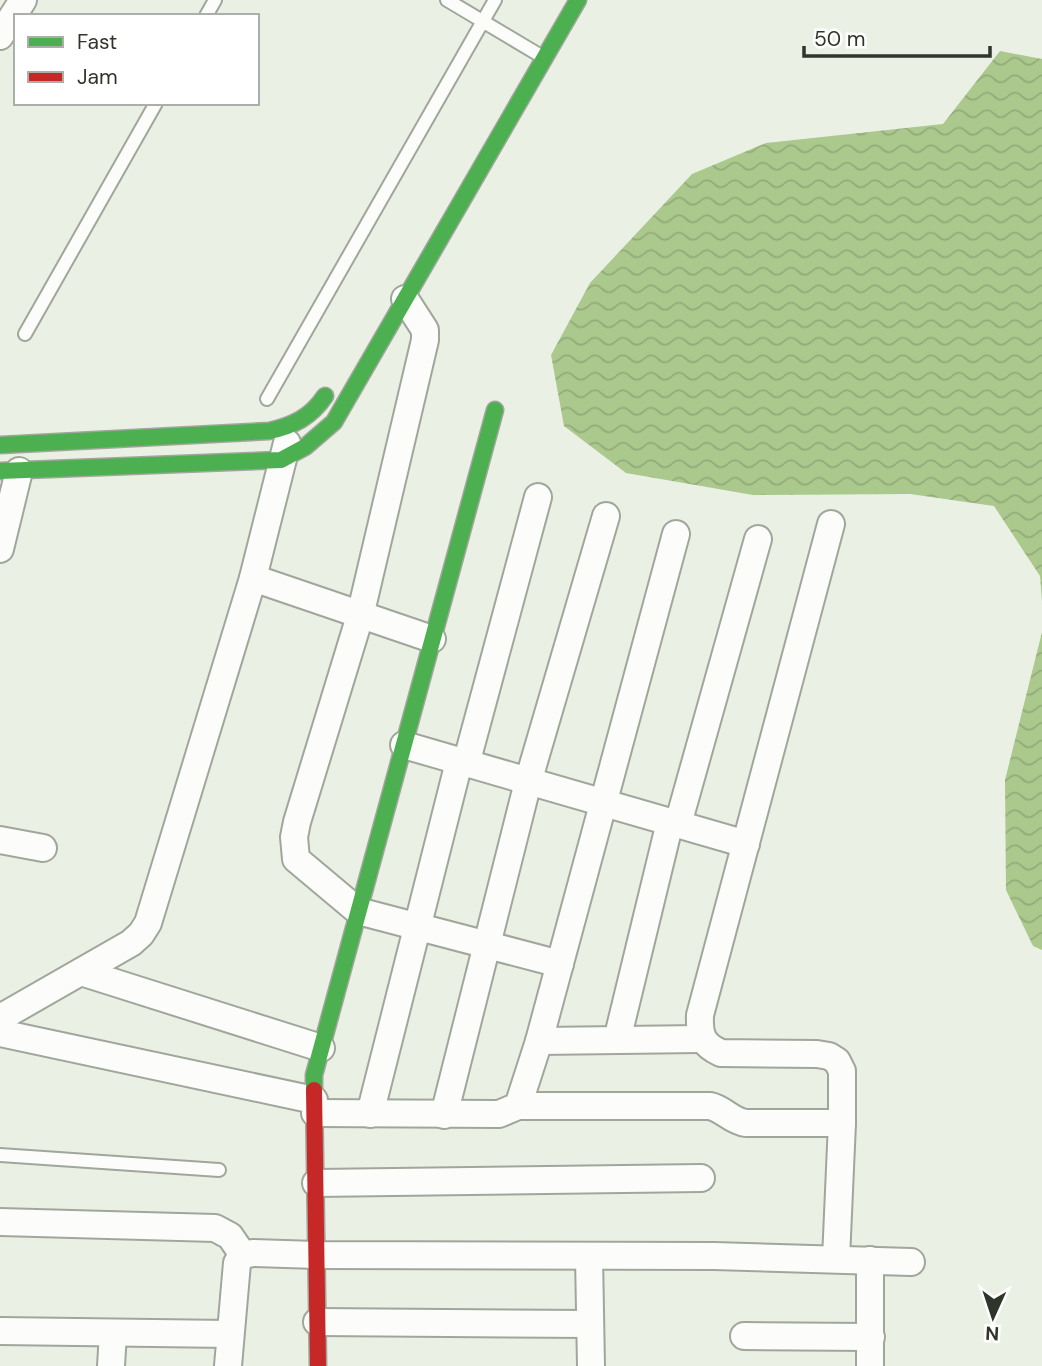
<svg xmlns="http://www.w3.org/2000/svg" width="1042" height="1366" viewBox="0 0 1042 1366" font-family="'DM Sans',sans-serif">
<defs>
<pattern id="water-waves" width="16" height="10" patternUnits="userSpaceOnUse" patternTransform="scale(1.75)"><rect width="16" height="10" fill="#abc88d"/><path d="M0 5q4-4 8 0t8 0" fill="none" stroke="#93ac7a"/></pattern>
</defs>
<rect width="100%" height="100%" fill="#eaf1e4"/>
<!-- water -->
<g fill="url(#water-waves)">
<path d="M1000 51 1042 59V601L1040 576 994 506 910 494 753 495 626 473 564 426 551 355 590 283 692 174 766 143 943 124Z"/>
<path d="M1042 632V950L1033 946 1006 890 1005 780Z"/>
</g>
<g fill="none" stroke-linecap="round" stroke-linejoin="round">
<defs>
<g id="lane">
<path d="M447 0 541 56"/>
<path d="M206 16 215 0"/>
<path d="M25 334 156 103"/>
<path d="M267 399 495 0"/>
<path d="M0 1155 219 1170"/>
</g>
<g id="street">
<path d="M0 36 23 0"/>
<path d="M405 299 425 330V340L360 616 297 822 294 837 296 859 358 911 560 964"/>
<path d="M831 524 700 1015C699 1036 703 1045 721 1053L817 1054 829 1056 837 1061 842 1071V1123L836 1259"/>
<path d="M0 549 19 471"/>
<path d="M253 578 432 639"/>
<path d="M404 745 746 844"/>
<path d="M466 764 538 497"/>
<path d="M678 824 758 539"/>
<path d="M0 840 43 848"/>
<path d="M81 972 321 1048"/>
<path d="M0 1018 131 943 141 934 148 923 253 578 287 443"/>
<path d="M0 1033 314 1100"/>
<path d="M617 1040 670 822"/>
<path d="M539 1041 701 1039"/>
<path d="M518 1106H710C724 1109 731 1121 746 1123H842"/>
<path d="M315 1113 499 1114 518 1106 539 1041 676 534"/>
<path d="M370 1114 459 762"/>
<path d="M444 1115 528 782 606 516"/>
<path d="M316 1183 701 1178"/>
<path d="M0 1222 215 1228 230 1236 243 1255"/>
<path d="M589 1256 591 1366"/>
<path d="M870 1260V1366"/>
<path d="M317 1322 590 1324"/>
<path d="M0 1331 230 1334"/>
<path d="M744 1336 871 1337"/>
<path d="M111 1366 113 1333"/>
<path d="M228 1366 237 1263 243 1255 253 1253 316 1255 714 1256 911 1262"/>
</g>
<g id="fast">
<path d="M0 445 269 431C293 426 311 417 325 396"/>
<path d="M0 471 281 460 305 447 334 422 578 0"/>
<path d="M314 1090V1075L495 410"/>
</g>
<path id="jam" d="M314 1090 318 1366"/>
</defs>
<!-- lane casing -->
<use href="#lane" stroke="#a0a69b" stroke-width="16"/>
<!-- street casing -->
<use href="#street" stroke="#a0a69b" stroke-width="30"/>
<!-- fast casing -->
<use href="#fast" stroke="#a0a69b" stroke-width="19"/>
<!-- jam casing -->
<use href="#jam" stroke="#a0a69b" stroke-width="19"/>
<!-- lane -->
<use href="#lane" stroke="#fcfdfb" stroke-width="12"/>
<!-- street -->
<use href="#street" stroke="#fcfdfb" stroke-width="26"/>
<!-- fast -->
<use href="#fast" stroke="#4caf50" stroke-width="16"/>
<!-- jam -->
<use href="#jam" stroke="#c62828" stroke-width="16"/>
</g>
<!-- legend -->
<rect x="14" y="14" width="245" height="91" fill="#ffffff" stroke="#acaeaa" stroke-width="2"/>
<rect x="28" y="37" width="35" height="10" fill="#4caf50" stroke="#acaeaa" stroke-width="2"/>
<text x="77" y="49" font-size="21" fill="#30352b">Fast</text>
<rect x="28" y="72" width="35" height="10" fill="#c62828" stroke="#acaeaa" stroke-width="2"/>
<text x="77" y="84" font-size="21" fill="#30352b">Jam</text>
<!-- north arrow -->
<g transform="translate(993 1317) rotate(183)" stroke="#ffffff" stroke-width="5" paint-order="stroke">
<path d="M0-5L12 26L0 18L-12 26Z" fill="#30352b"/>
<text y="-10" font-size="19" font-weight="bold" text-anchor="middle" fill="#30352b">N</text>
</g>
<!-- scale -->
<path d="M804 46v10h186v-10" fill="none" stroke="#30352b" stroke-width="3.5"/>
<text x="814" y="46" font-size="21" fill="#30352b" stroke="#ffffff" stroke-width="5" paint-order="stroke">50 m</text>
</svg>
